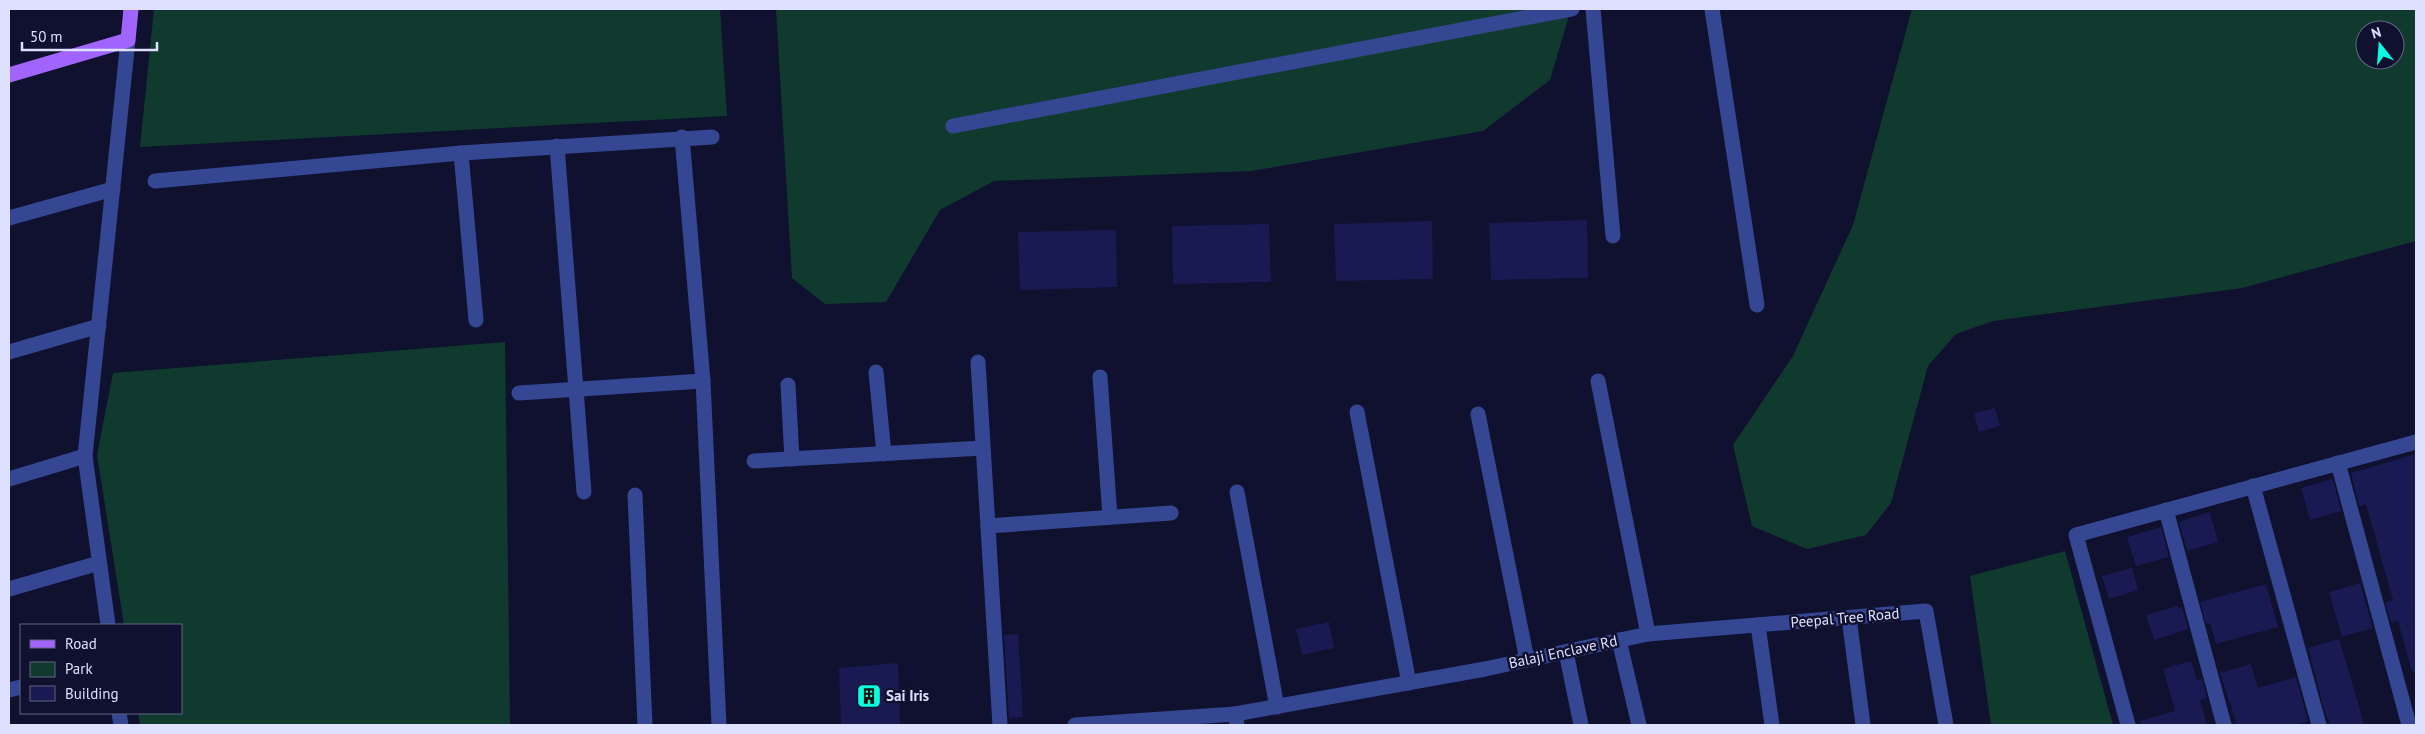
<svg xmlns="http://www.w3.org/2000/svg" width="2425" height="734" viewBox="0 0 2425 734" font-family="'PT Sans',sans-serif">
<rect width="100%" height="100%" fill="#0f112f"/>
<!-- green -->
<g fill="#113a2f" fill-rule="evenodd">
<path d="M154 9H720L727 116 140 147Z"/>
<path d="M776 9H1571L1550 80 1483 131 1251 171 994 181 940 210 886 302 825 304 792 278Z"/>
<path d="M1912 9H2416V241L2242 288 1993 321 1956 334 1928 366 1891 503 1866 535 1807 549 1752 526 1733 445 1793 356 1853 225ZM2365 30H2395V60H2365Z"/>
<path d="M505 342 510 725H140L138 713H181V625H124L97 455 113 373Z"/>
<path d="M2065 551 2113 725H1991L1970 576Z"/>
</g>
<!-- building -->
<g fill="#191a52">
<path d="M1587 220 1588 278 1491 280 1489 223Z"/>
<path d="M1432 221 1433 279 1336 281 1334 224Z"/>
<path d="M1269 224 1271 282 1173 284 1172 226Z"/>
<path d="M1116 230 1117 287 1020 290 1018 232Z"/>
<path d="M1995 408 2000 426 1979 432 1974 413Z"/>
<path d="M2416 454V672H2412L2398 621 2391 623 2385 602 2393 600 2366 504 2359 506 2351 473Z"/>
<path d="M2333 479 2341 511 2310 520 2301 488Z"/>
<path d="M2210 512 2218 542 2187 551 2179 522Z"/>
<path d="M2161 527 2169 557 2136 566 2127 537Z"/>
<path d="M2132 568 2138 590 2109 599 2102 576Z"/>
<path d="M2360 583 2373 628 2342 637 2329 592Z"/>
<path d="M2266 584 2278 627 2216 644 2210 623 2206 624 2200 602Z"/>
<path d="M2178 606 2179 608 2182 607 2188 629 2154 640 2146 615Z"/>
<path d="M1329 622 1334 648 1302 655 1296 629Z"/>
<path d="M1018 634 1023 717 1009 718 1004 635Z"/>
<path d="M2339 639 2354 689 2364 725H2331L2326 716 2308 648Z"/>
<path d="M2191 661 2197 680 2202 678 2207 698 2200 700 2207 725H2141L2140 721 2175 711 2163 669Z"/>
<path d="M898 663 900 725H841L839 668Z"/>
<path d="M2251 664 2258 688 2296 677 2308 721 2295 725H2237L2220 673Z"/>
</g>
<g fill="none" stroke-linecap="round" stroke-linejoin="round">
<!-- minor -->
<g stroke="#354793" stroke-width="15">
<path d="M1593 9 1613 236"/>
<path d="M1712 9 1757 305"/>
<path d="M953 126 1572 9"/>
<path d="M682 137 703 381"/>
<path d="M557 146 584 492"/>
<path d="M461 153 476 320"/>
<path d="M155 181 461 153 712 137"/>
<path d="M9 218 113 189"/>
<path d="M9 352 99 326"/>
<path d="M978 362 1000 725"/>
<path d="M876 372 884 454"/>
<path d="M1100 377 1110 517"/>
<path d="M788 385 792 459"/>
<path d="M519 393 703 381 719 725"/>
<path d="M1357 412 1409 683"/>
<path d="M1478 414 1527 660"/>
<path d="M754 461 983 448"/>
<path d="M2338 463 2409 725"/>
<path d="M9 479 85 456"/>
<path d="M2253 486 2319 725"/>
<path d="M1237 492 1277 707"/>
<path d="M635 495 645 725"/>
<path d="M2166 510 2224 725"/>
<path d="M988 526 1171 513"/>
<path d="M9 589 99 563"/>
<path d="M1849 618 1863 725"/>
<path d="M108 625 85 456 128 40"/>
<path d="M1758 625 1772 725"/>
<path d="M1648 634 1926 611 1946 725"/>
<path d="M1619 640 1639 725"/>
<path d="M1566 652 1581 725"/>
<path d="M9 690 21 687"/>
<path d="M119 713 121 725"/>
<path d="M1075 725 1235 714"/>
<path d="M1237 725 1235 714 1485 669 1648 634 1598 381"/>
<path d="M2128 725 2076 535 2416 442"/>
</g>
<!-- major -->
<path stroke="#a164ff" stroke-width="15" d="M9 75 128 40 131 9"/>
</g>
<!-- icons -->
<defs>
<symbol id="building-square" viewBox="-11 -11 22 22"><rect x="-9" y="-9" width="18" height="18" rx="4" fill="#09ffdf" stroke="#0f112f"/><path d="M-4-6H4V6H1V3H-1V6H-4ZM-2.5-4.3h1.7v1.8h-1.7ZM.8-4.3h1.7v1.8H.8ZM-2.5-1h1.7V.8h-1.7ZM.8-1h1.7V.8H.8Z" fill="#111"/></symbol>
</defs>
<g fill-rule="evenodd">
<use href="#building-square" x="855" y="682" width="28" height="28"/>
</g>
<g text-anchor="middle" stroke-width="5" stroke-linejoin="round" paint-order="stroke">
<!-- street labels -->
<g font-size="15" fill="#dde1ff" stroke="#0f112f">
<text transform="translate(1845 618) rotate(-5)" y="5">Peepal Tree Road</text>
<text transform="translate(1563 652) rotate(-12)" y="5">Balaji Enclave Rd</text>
</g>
<!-- poi labels -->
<g font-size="15" font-weight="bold" fill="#dde1ff" stroke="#0f112f" text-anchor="start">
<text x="886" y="701">Sai Iris</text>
</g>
</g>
<!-- border -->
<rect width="2425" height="734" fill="none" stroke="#dde1ff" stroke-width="20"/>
<!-- legend -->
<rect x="20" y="624" width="162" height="90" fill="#0f112f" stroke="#616482"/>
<rect x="30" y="640" width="25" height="8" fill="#a164ff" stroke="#616482"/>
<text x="65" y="649" font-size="15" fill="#dde1ff">Road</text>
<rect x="30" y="662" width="25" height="15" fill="#113a2f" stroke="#616482"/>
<text x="65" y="674" font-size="15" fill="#dde1ff">Park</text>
<rect x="30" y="686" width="25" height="15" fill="#191a52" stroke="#616482"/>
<text x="65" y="699" font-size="15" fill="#dde1ff">Building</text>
<!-- north arrow -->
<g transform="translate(2380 45) rotate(343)"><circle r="24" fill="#0f112f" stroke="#616482"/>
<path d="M0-4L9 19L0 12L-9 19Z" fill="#09ffdf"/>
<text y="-8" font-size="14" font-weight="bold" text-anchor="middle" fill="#dde1ff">N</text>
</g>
<!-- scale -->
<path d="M22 42v8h135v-8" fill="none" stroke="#dde1ff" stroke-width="2.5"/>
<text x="30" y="42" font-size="15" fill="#dde1ff" stroke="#0f112f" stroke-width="4" paint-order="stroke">50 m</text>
</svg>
